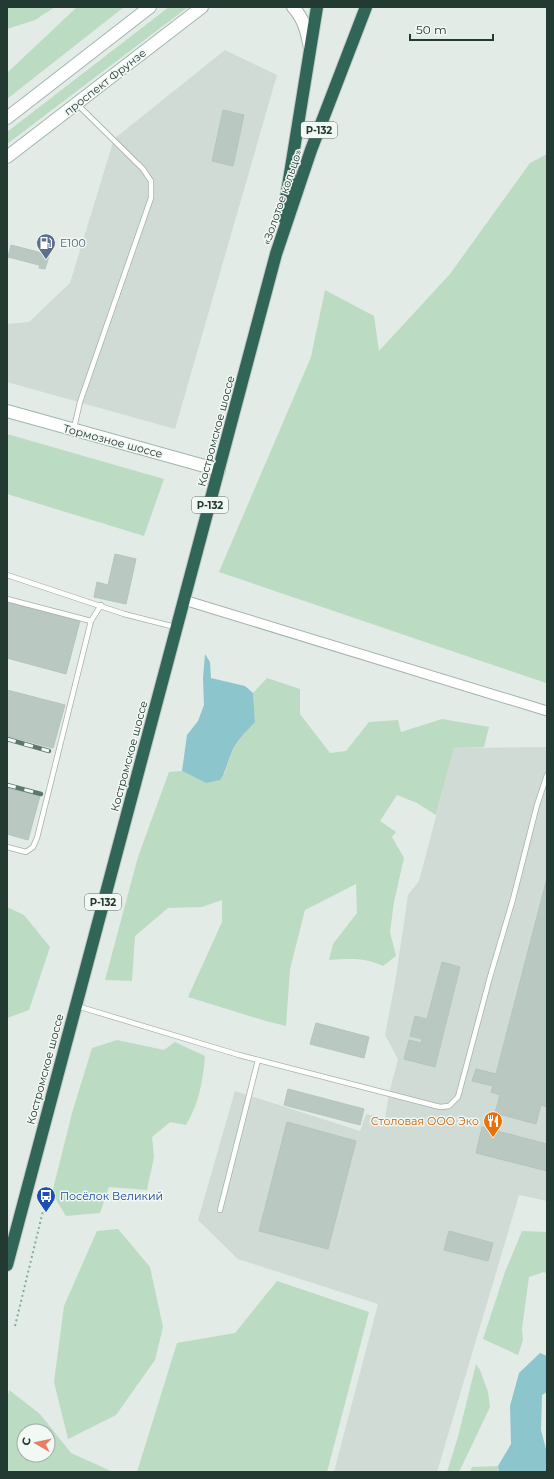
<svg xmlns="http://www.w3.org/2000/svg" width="554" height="1479" viewBox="0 0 554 1479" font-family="Montserrat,sans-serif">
<rect width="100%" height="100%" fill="#e2ebe6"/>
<!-- built -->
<g fill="#d0dbd5">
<path d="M225 50 277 75 175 429 7 382V324L29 322 70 283 114 139Z"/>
<path d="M547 747V1201L519 1195 437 1472H334L378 1304 238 1259 198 1220 235 1091 360 1131 366 1114 385 1118 389 1094 398 1059 385 1035 395 983 408 895 419 881 454 748Z"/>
</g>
<!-- green -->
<g fill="#bcdbc3" fill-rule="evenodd">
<path d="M7 7H55L35 20 7 29Z"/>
<path d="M77 7H124L7 99V73Z"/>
<path d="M169 7H188L7 144V132Z"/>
<path d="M547 154V679L546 683 219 572 311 357 325 290 374 316 379 351 450 274 530 163Z"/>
<path d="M7 434 164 479 144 536 7 494Z"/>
<path d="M267 678 300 689V714L330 753 346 751 369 722 398 720 401 732 442 719 489 727 484 747 454 748 436 815 417 803 397 795 380 821 396 832 392 837 404 858 394 902 390 932 396 956 383 966C363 957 350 959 329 960L333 944 357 913 356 884 305 910 290 969 286 1026 266 1021 188 997 222 922V900L202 907 168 908 135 936 132 981 105 980 138 857 169 772 182 771 206 783 225 773C232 748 237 741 255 722L253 693Z"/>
<path d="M7 907 24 915 50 947 29 1010 7 1018Z"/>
<path d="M117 1040 164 1050 175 1042 205 1056C203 1080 199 1104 186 1125L170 1122 152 1137 154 1157 147 1190 109 1187 100 1213 66 1216 52 1193 72 1113 92 1048Z"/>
<path d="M118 1229 150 1267 163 1327 155 1360 116 1415 68 1439 54 1382 64 1306 97 1231Z"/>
<path d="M522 1231 547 1232V1274L544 1272 529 1277 522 1329 523 1340 518 1355 483 1339 505 1272Z"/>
<path d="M277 1281 369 1312 327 1472H137L177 1343 235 1333Z"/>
<path d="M476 1364 480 1370 488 1392 490 1407 459 1472H447L458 1437Z"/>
<path d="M9 1390 40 1414 71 1453 113 1472H7V1400ZM24 1431H48V1455H24Z"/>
<path d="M498 1466 499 1472H470L472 1467Z"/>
</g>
<!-- water -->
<g fill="#8dc5cc">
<path d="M205 654 210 662 211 678 245 686 253 693 255 722C246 732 236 741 231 754 227 763 226 772 220 780L206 783 182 771 187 735 198 721 204 705 203 678Z"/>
<path d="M540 1353 547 1356V1392L542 1395 541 1430 547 1453V1472H499L498 1466 511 1444 510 1406 519 1373Z"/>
</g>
<!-- building -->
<g fill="#bac8c2" stroke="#b4c4bd">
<path d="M223 110 244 115 233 166 212 161Z"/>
<path d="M11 245 46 254 43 266 8 257Z"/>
<path d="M43 251 50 253 45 269 39 268Z"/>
<path d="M115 554 136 559 126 604 94 597 97 582 108 585Z"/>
<path d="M7 602 80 621 66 674 7 658Z"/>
<path d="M7 690 65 705 53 748 7 736Z"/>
<path d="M7 788 40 796 28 840 7 834Z"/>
<path d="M547 878V1107L541 1105 536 1124 495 1113 500 1095 491 1092 493 1086 472 1081 476 1069 496 1074Z"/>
<path d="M442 962 460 967 435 1067 404 1059 409 1040 421 1043 422 1039 410 1036 415 1016 427 1019Z"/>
<path d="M316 1023 369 1037 364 1058 310 1044Z"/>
<path d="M288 1089 364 1109 360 1125 284 1105Z"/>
<path d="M287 1122 356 1141 328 1249 259 1231Z"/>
<path d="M482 1127 547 1144V1171L476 1153Z"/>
<path d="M449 1231 493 1243 488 1261 444 1250Z"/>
</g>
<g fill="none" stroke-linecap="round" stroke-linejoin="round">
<defs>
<g id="lane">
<path d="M74 428 80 402 151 198V181L143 169 77 104"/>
<path d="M7 575 124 614 175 627"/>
<path d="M7 599 91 621"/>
<path d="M7 847 26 852 33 847 37 838 91 621 101 605"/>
<path d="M77 1006 239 1055 440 1107 449 1106 458 1097 490 977 513 899 537 805 547 775"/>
<path d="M220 1210 258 1060"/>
</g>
<path id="street" d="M184 600 547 711"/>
<g id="secondary">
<path d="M293 7C304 19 307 32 310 48"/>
<path d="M7 118 150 7"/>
<path d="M7 157 202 7"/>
<path d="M7 411 219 470"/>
</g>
<g id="highway">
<path d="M283 217 317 7"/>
<path d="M7 1265 276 254 311 150 366 7"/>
</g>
</defs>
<!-- lane casing -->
<use href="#lane" stroke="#a5b2ad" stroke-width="6"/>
<!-- street casing -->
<use href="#street" stroke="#a5b2ad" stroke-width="11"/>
<!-- secondary casing -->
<use href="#secondary" stroke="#a1b6ae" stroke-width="14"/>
<!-- highway casing -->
<use href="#highway" stroke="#c1c8c6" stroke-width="14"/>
<!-- path -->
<path stroke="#84ac9e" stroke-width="2" stroke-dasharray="2 3" stroke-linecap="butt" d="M15 1326 43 1211"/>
<!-- lane -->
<use href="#lane" stroke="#fff" stroke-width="4.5"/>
<!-- street -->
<use href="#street" stroke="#fff" stroke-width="9"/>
<!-- secondary -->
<use href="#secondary" stroke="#fff" stroke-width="12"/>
<!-- highway -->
<use href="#highway" stroke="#316558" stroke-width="12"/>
<defs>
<g id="rail">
<path d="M7 739 49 751"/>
<path d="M7 785 41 794"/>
</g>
</defs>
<!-- rail casing -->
<use href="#rail" stroke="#5d766e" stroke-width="4.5"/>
<!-- rail -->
<use href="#rail" stroke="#f2f8f4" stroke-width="3" stroke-dasharray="9" stroke-linecap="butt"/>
</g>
<!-- icons -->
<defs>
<symbol id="fuel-pin" viewBox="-11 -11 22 30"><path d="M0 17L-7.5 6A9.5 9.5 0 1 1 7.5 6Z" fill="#5c6f8a" stroke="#f2f8f4"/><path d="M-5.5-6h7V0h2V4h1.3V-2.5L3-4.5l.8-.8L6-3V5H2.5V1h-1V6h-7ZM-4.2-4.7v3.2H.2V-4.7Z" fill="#fff"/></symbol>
<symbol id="restaurant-pin" viewBox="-11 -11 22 30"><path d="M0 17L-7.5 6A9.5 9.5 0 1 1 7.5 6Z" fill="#e8710a" stroke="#f2f8f4"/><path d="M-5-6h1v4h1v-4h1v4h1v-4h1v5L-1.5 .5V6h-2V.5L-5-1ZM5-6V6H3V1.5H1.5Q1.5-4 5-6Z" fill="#fff"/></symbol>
<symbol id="bus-pin" viewBox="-11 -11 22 30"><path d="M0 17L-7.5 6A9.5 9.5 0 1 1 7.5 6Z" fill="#1a4fb4" stroke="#f2f8f4"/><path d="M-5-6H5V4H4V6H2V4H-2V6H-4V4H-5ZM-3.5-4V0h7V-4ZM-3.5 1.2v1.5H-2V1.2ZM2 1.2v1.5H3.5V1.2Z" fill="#fff"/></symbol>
</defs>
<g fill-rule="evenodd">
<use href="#fuel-pin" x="35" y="232" width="22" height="30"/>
<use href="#restaurant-pin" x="482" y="1110" width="22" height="30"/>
<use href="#bus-pin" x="35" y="1185" width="22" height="30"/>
</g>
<g text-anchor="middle" stroke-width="3" stroke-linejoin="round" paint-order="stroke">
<!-- shield labels -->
<g fill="#f2f8f4" stroke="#61736d" stroke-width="1">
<rect x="301" y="122" width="36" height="16" rx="3"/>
<rect x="192" y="497" width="36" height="16" rx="3"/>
<rect x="85" y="894" width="36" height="16" rx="3"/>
</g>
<g font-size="10" font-weight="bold" fill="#233a33">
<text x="319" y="134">Р-132</text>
<text x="210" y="509">Р-132</text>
<text x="103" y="906">Р-132</text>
</g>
<!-- street labels -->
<g font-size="11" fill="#233a33" stroke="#f2f8f4">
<text transform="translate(105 82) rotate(-38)" y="4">проспект Фрунзе</text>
<text transform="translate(282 197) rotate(-71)" y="4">«Золотое кольцо»</text>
<text transform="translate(216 431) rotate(-75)" y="4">Костромское шоссе</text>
<text transform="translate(113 441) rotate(15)" y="4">Тормозное шоссе</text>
<text transform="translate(129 756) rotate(-75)" y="4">Костромское шоссе</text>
<text transform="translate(45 1069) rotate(-75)" y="4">Костромское шоссе</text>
</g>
<!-- service labels -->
<g font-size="11" fill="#4e5e75" stroke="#f2f8f4" text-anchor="start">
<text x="60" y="247">E100</text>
</g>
<!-- food labels -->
<g font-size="11" fill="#c56008" stroke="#f2f8f4" text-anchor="end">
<text x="479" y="1125">Столовая ООО Эко</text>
</g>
<!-- transit labels -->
<g font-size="11" fill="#164399" stroke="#f2f8f4" text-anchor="start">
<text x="60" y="1200">Посёлок Великий</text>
</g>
</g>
<!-- border -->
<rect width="554" height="1479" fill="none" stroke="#233a33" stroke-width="16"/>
<!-- north arrow -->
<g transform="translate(36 1443) rotate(279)"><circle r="19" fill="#f2f8f4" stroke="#9faca7"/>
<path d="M0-3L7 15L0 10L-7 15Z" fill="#e87e62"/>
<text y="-6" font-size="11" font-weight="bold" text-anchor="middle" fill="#233a33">С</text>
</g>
<!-- scale -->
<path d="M410 34v6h83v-6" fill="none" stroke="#233a33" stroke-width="2"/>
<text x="416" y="34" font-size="12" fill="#233a33" stroke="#f2f8f4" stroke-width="3" paint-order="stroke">50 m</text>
</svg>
